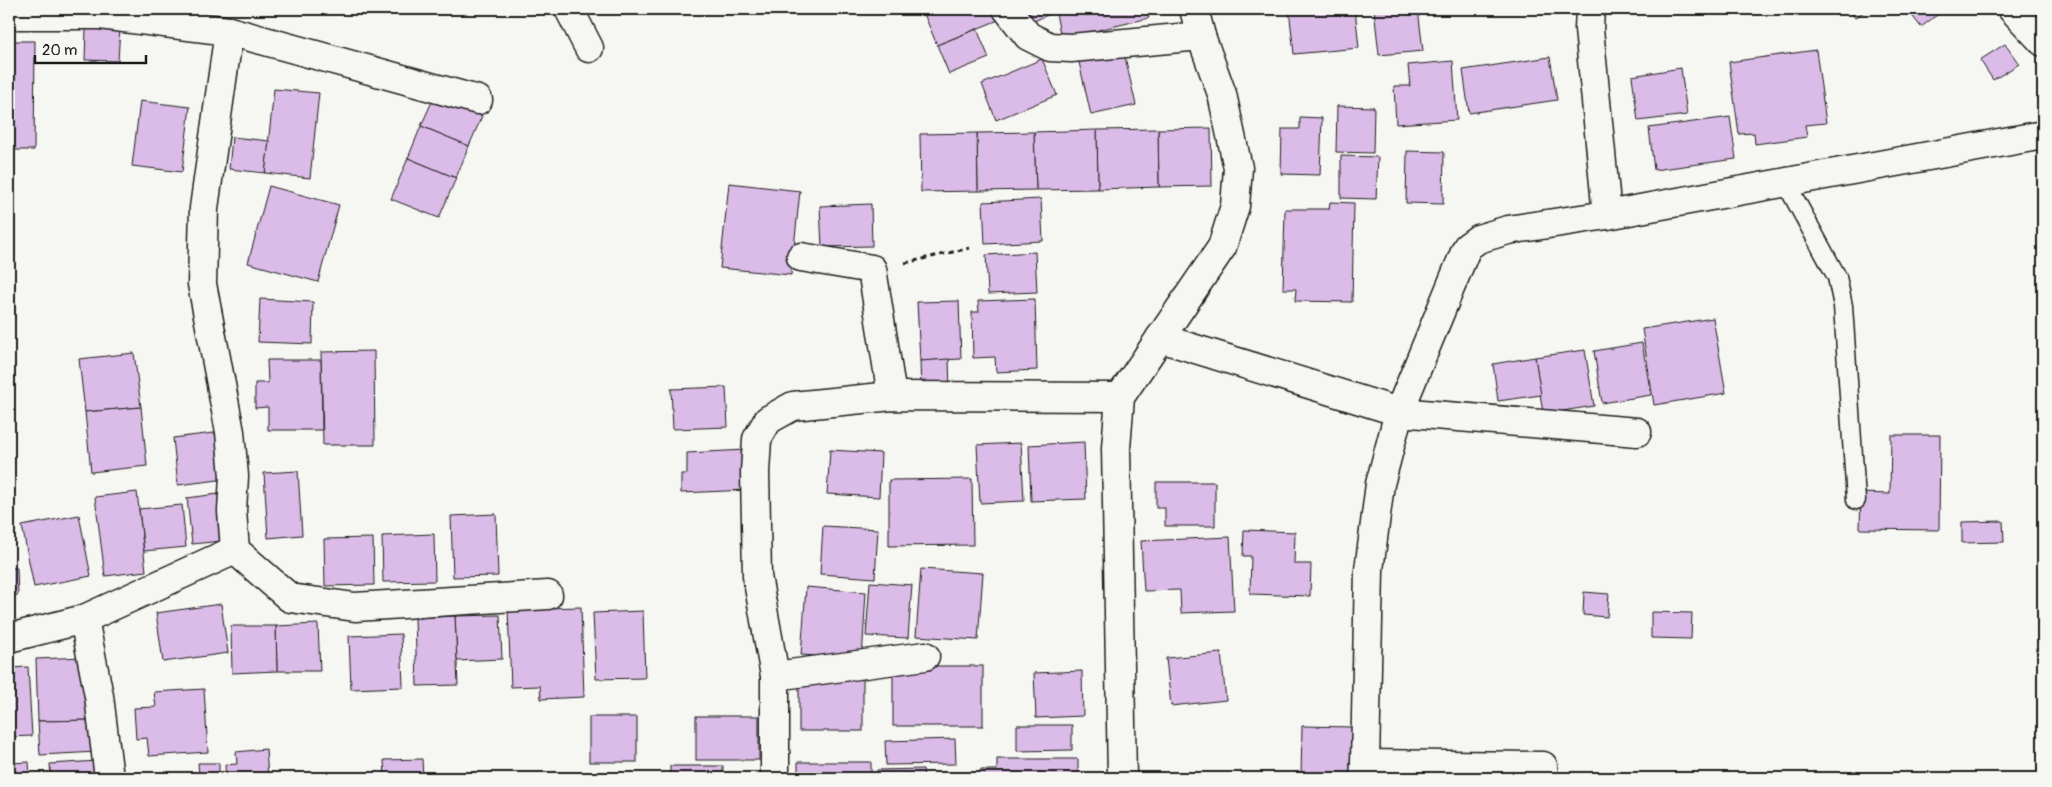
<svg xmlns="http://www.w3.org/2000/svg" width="2052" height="787" viewBox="0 0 2052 787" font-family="Pangolin,sans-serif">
<rect width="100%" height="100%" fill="#f6f6f2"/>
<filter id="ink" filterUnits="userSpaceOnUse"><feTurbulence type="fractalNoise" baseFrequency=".02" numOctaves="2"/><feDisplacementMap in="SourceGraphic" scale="10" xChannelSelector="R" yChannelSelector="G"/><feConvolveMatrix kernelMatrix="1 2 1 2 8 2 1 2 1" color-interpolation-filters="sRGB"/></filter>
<g filter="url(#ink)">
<!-- building -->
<g fill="#dbbbe7" stroke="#1c1c1c">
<path d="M922 9H997L1001 19 937 45Z"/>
<path d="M1023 9H1060L1030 23Z"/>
<path d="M1073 9H1146L1149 18 1061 39 1056 13Z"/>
<path d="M1289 9H1355L1359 48 1294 54Z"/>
<path d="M1374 9H1418L1423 51 1379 55Z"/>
<path d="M1849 9H1868L1855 18Z"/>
<path d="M1907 9H1945L1921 27Z"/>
<path d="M86 27H120L118 61 85 60Z"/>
<path d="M977 29 989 58 949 74 937 45Z"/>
<path d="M9 41H35L34 150H9Z"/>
<path d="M2005 44 2019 64 1993 80 1980 60Z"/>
<path d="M1123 48 1136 105 1091 115 1078 58Z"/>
<path d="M1816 50 1826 123 1805 125 1807 137 1755 144 1754 133 1739 134 1729 62Z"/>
<path d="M1550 57 1557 100 1469 113 1463 70Z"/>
<path d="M1042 59 1057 95 996 120 982 84Z"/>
<path d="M1453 61 1457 120 1396 124 1394 86H1410L1408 65Z"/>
<path d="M1681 68 1687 115 1638 121 1632 76Z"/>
<path d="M274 89 319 93 310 178 265 173Z"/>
<path d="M434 97 482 116 469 146 421 126Z"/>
<path d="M140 101 190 107 182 172 132 166Z"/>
<path d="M1337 106 1374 107 1373 153 1336 152Z"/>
<path d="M1300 117 1322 118 1320 175 1281 174 1282 129H1300Z"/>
<path d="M1730 117 1736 159 1654 170 1649 128Z"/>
<path d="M421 126 469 146 456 178 408 158Z"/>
<path d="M1211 128 1212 186 1159 187 1158 129Z"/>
<path d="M1158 129 1159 187 1098 189 1097 130Z"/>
<path d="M1097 130 1098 189 1036 190 1034 132Z"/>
<path d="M1034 132 1036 190 978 191 977 133Z"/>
<path d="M977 133 978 191 921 192 920 134Z"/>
<path d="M232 137 269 141 265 173 229 169Z"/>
<path d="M1407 151 1444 152 1443 204 1406 203Z"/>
<path d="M1341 156 1378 157 1376 199 1341 198Z"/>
<path d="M408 158 456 178 439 218 391 199Z"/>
<path d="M729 183 800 191 791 275 720 268Z"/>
<path d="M269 186 339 205 318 282 248 263Z"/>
<path d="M1041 199 1043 241 985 244 983 202Z"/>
<path d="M1330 202 1354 203 1352 302 1295 301 1296 289H1283L1285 209H1329Z"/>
<path d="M871 204 872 246 822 247 820 206Z"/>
<path d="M1035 252 1037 292 988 294 986 255Z"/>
<path d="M260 299 313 302 312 344 258 342Z"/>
<path d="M1035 299 1037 370 996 372 995 357 973 358 972 312H979L978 301Z"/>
<path d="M959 301 961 359 920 361 917 302Z"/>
<path d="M1713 318 1726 393 1654 405 1642 329Z"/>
<path d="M1642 343 1651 395 1602 403 1594 351Z"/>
<path d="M1585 350 1594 406 1543 414 1535 357Z"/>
<path d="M374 351 375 445H323L321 352Z"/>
<path d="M134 353 141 407 85 412 79 359Z"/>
<path d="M1535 357 1541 395 1498 401 1493 364Z"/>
<path d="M949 359 950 391 921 392 920 361Z"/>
<path d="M267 360H321L322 430H268V407L255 408V383H268Z"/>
<path d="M726 387 728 427 673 429 671 389Z"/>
<path d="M141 407 147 466 91 472 85 412Z"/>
<path d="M222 432 227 479 178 485 173 438Z"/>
<path d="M1891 435H1940L1939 530 1860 529 1861 493 1890 494Z"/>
<path d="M1084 442 1086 499 1031 501 1029 445Z"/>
<path d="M1021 443 1024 501 980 503 977 445Z"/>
<path d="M746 450 747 490 681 493V474H687V453Z"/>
<path d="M830 450 881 453 879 497 827 494Z"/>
<path d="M298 471 302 535 268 538 264 473Z"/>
<path d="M972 479 973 545 889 546V480Z"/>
<path d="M1156 482H1215V526H1165V508H1156Z"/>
<path d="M137 492 146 571 105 576 95 497Z"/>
<path d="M226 493 232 540 192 544 187 498Z"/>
<path d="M182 505 186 547 144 551 139 509Z"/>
<path d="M496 514 498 576 453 577 451 516Z"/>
<path d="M79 515 91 576 34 587 22 526Z"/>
<path d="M2003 521 2004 542 1962 543V522Z"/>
<path d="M823 526 878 529 875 578 820 574Z"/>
<path d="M1244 530 1295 532 1294 564H1311L1310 596 1250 594 1251 556H1243Z"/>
<path d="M434 534 435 581 383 582 382 536Z"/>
<path d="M1230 537 1234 611 1181 613 1180 590 1144 591 1141 541Z"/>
<path d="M373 538 374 585 325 586 324 539Z"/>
<path d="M9 568H17L18 595H9Z"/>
<path d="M921 569 983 573 978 640 916 636Z"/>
<path d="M870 582 912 585 908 638 866 636Z"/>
<path d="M806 587 866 592 862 659 801 655Z"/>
<path d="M1584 592 1609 594 1607 617 1583 615Z"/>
<path d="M221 604 228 653 163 662 156 613Z"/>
<path d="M581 607 584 697 541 699 540 686 511 687 508 609Z"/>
<path d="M643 611 645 678 596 679 593 613Z"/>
<path d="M1651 612 1692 613 1691 639 1651 638Z"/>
<path d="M500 615 502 659 457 661 455 616Z"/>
<path d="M455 616 458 685 417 686 415 618Z"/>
<path d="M318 624 320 671H277L276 626Z"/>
<path d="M231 626H276L277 671 232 673Z"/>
<path d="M401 634 403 687 351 689 349 636Z"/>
<path d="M1221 653 1226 700 1171 706 1166 658Z"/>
<path d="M84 657 96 720 38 721 36 659Z"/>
<rect x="893" y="666" width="90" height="60"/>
<path d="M28 667 32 736 9 737V668Z"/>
<path d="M1082 671 1083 716 1036 718 1034 673Z"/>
<rect x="799" y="678" width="64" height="53"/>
<path d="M204 689 208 752 149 756 147 738 136 739 134 708 156 707 154 692Z"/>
<rect x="696" y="716" width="63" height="44"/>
<rect x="589" y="717" width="48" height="45"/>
<path d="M96 720 97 752 40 755 38 721Z"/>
<path d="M1017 725H1072V750L1017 751Z"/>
<path d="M1302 726 1353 727 1352 778H1301Z"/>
<path d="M955 739 956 764 886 765 885 741Z"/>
<path d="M266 749 268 778H226L225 765 237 764 236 752Z"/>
<path d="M422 759 423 778H385L384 760Z"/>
<path d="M997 759H1078V778H980V770H997Z"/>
<path d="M98 761 99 778H51L50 764Z"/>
<path d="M29 762 30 778H9V763Z"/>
<rect x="798" y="762" width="73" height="16"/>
<path d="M198 763H219V778H173V775H199Z"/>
<rect x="670" y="766" width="53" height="12"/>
<path d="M923 769 924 778H877V770Z"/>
</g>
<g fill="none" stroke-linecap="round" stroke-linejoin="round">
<defs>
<path id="service" d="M1786 183 1837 277 1843 306 1856 500"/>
<g id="minor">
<path d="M569 9 589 48"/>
<path d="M1007 9 1028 36 1050 47 1071 48 1201 36"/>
<path d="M1590 9 1589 29 1607 215"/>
<path d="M2012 9 2043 42"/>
<path d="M9 15H100L229 31 478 100"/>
<path d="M229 31 204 208 202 284 230 432 234 476 232 511 235 550"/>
<path d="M801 257 872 269 892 396"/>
<path d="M1160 338 1399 412 1637 432"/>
<path d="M84 619 99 696 109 778"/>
<path d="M9 638 84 619 235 550 290 598 355 607 548 595"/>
<path d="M775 676 925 656"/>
<path d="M1365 764 1369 570 1380 484 1399 412 1467 247 1478 239 1508 230 1607 215 2043 135"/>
<path d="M775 778V676L757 576 755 472 757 439 768 420 793 406 892 396 1120 397"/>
<path d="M1364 778 1365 764 1543 766V778"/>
</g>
<path id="tertiary" d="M1122 778 1116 448 1120 397 1222 247 1235 206 1238 168 1222 94 1201 36 1194 9"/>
</defs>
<!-- service casing -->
<use href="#service" stroke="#1c1c1c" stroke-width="21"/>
<!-- minor casing -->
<use href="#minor" stroke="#1c1c1c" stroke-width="31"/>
<!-- tertiary casing -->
<use href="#tertiary" stroke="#1c1c1c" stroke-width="31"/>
<!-- path -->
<path stroke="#1c1c1c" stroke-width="3" stroke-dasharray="5 4" stroke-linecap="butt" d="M905 263 970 248"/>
<!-- service -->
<use href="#service" stroke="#f6f6f2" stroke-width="18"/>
<!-- minor -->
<use href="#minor" stroke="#f6f6f2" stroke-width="28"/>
<!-- tertiary -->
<use href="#tertiary" stroke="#f6f6f2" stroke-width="28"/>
</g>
</g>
<!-- margin -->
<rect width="2052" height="787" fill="none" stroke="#f6f6f2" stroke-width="30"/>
<rect x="15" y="15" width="2022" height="757" fill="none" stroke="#1c1c1c" stroke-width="2" filter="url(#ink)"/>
<!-- scale -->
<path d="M35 55v8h111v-8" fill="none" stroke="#1c1c1c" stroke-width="2.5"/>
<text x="42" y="55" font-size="15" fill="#1c1c1c" stroke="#f6f6f2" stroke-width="4" paint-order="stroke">20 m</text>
</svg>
